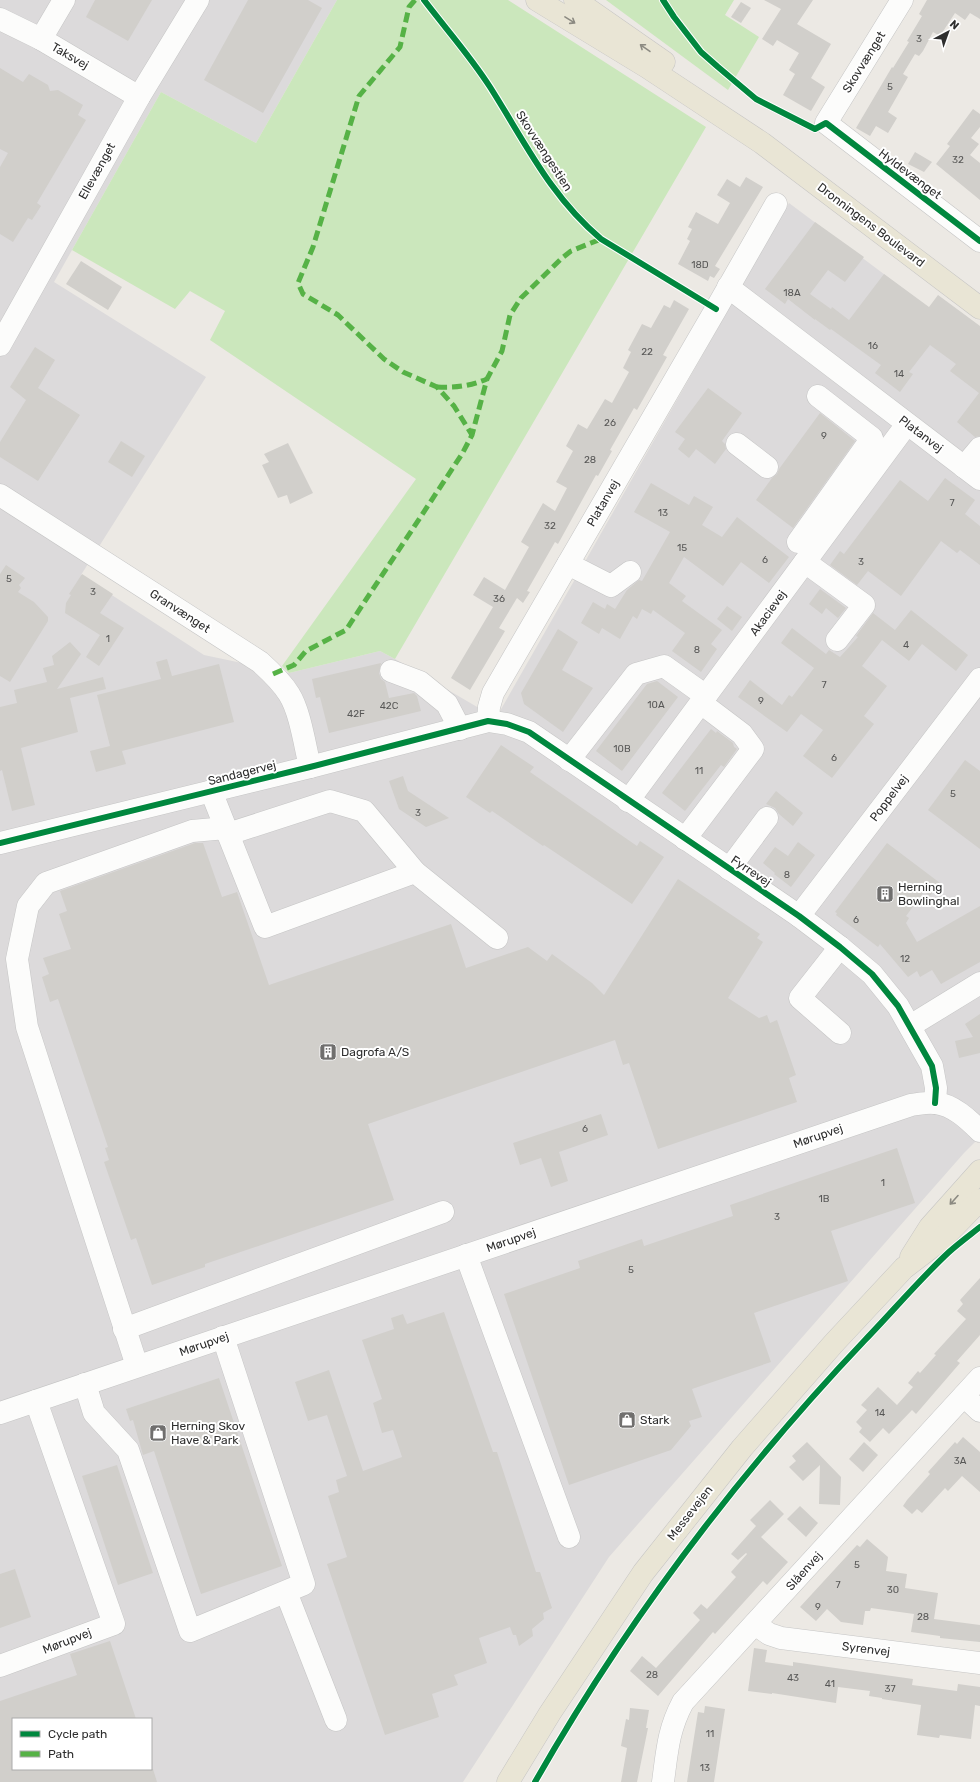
<svg xmlns="http://www.w3.org/2000/svg" width="980" height="1782" viewBox="0 0 980 1782" font-family="Rubik,sans-serif">
<rect width="100%" height="100%" fill="#ece9e4"/>
<!-- industrial -->
<path fill="#dcdadb" fill-rule="evenodd" d="M0 0H337L256 143 161 92 54 282 206 377 81 575 204 655 289 673 380 651 395 659 496 718 789 203 980 346V1137L964 1153 609 1557 463 1782H0ZM13 1719H151V1769H13Z"/>
<!-- green -->
<g fill="#cbe7bc">
<path d="M337 0H508L706 127 395 659 380 651 289 673 282 666 416 479 210 340 225 311 190 291 175 309 72 250 161 92 256 143Z"/>
<path d="M606 0H734L725 15 759 37 728 90Z"/>
</g>
<!-- building -->
<g fill="#d1cfcb">
<path d="M95 0H152L128 41 86 17Z"/>
<path d="M248 0H308L322 8 263 113 204 80Z"/>
<path d="M764 0H813L797 24 831 44 811 78 825 87 811 111 783 95 795 74 789 70 799 53 777 40 773 46 762 39 781 9Z"/>
<path d="M927 0H980V19L970 13 965 20 955 13 940 36 933 32 923 51 919 56 915 54 903 74 908 77 888 112 897 118 888 133 876 126 870 136 856 128 892 67 893 68 909 42 907 41 922 16 919 14Z"/>
<path d="M741 2 751 8 741 23 731 17Z"/>
<path d="M0 68 23 82 29 74 48 85 50 91 58 90 83 105 78 115 86 120 37 203 41 206 32 220 28 218 13 242 0 234V167L8 153 0 149Z"/>
<path d="M973 109 980 114V127L971 138 979 144 970 155 980 163V200L936 164 950 146 947 144Z"/>
<path d="M915 152 932 162 924 172 908 164Z"/>
<path d="M746 177 763 187 715 266 720 269 714 278 710 276 708 281 678 264 690 241 687 239 692 229 688 227 696 212 718 224 730 203 717 195 727 179 740 187Z"/>
<path d="M815 222 864 257 845 282 828 270 810 294 831 309 832 307 849 320 884 274 929 307 938 295 980 326V436L975 437 957 422 979 393 950 371 956 364 930 345 909 372 913 374 900 392 875 373 881 365 831 329 830 330 815 319V320L788 299 785 304 765 289Z"/>
<path d="M81 261 122 287 108 310 66 284Z"/>
<path d="M674 300 689 309 663 355 667 357 637 410 634 408 610 450 612 451 598 476 596 475 558 544 555 542 527 591 530 592 523 603 517 598 499 628 505 631 470 690 451 678 493 607 473 595 484 577 505 590 529 547 521 542 543 503 555 511 567 488 556 482 573 451 566 446 578 424 587 429 605 399 612 403 629 372 623 368 631 352 628 350 642 324 651 328 664 305 670 308Z"/>
<path d="M35 347 55 360 38 388 80 415 38 481 0 457V442L26 400 10 387Z"/>
<path d="M708 388 742 413 722 441 725 444 726 449 715 464 696 449 689 458 678 449 685 439 675 432Z"/>
<path d="M820 413 855 441 793 528 756 500 772 478 777 474 779 469Z"/>
<path d="M121 441 145 456 132 477 108 462Z"/>
<path d="M288 443 313 493 290 504 287 495 278 498 262 465 269 462 264 454Z"/>
<path d="M945 478 975 500 965 514 980 526V565L960 550 957 553 941 541 901 596 868 571 857 585 830 565 840 551 844 554 900 480 928 501Z"/>
<path d="M651 483 689 505 694 496 713 507 702 525 722 537 737 517 789 557 769 583 741 562 723 586 684 557 669 583 686 596 682 601 722 630 711 644 717 649 701 672 672 651 685 633 653 610 651 614 642 609 637 619 633 616 620 639 602 628 599 634 581 623 593 602 605 609 607 604 615 609 627 590 639 580 642 581 670 532 634 512Z"/>
<path d="M6 565 25 578 19 585 21 588 18 592 34 602 48 617V621L10 682 0 676V574Z"/>
<path d="M82 574 113 594 100 613 124 628 99 666 86 657 100 635 65 613 66 603 71 595 69 594Z"/>
<path d="M820 589 846 608 838 618 826 608 822 614 809 604Z"/>
<path d="M727 606 742 617 732 631 717 619Z"/>
<path d="M911 610 968 655 956 671 922 644 909 661 882 640 862 666 887 686 864 716 874 724 832 778 803 756 823 730 801 714 787 732 738 697 750 680 782 705 789 695 792 697 814 668 781 643 792 628 826 654 829 650 840 657 858 637 856 636 873 613 895 630Z"/>
<path d="M558 629 578 642 562 670 593 688 563 732 524 704 521 693Z"/>
<path d="M70 642 81 654 57 689 103 677 106 689 70 698 78 732 21 748 35 805 12 811 2 770 0 771V707L17 703 14 690 47 682 43 668 54 665 52 656Z"/>
<path d="M167 659 172 676 219 664 234 722 122 751 126 764 96 772 90 751 110 746 97 695 161 679 156 662Z"/>
<path d="M381 663 379 673 381 679 385 682 389 698 414 693 417 696 421 711 329 733 320 697 316 698 312 679Z"/>
<path d="M657 681 678 697 622 771 596 751 647 684Z"/>
<path d="M711 729 716 733 717 731 733 743 734 747 737 749 724 767 721 765 685 811 662 793Z"/>
<path d="M501 745 534 767 530 772 637 846 640 841 664 857 632 904 544 845 543 846 492 811 490 813 466 797Z"/>
<path d="M965 760 980 771V849L928 810Z"/>
<path d="M403 776 408 791 449 818 426 827 399 809 389 781Z"/>
<path d="M776 791 803 813 793 826 779 814 775 808 766 804Z"/>
<path d="M798 842 815 855 791 887 774 874 775 873 763 863 775 847 788 856Z"/>
<path d="M195 843H203L222 897 237 892 269 985 451 924 466 968 528 947 547 961 552 954 592 983 604 995 678 879 760 934 757 938 763 942 728 998 759 1018 767 1015 770 1023 777 1020 796 1075 789 1078 797 1102 658 1149 629 1063 623 1065 615 1040 368 1124 394 1200 205 1264V1267L152 1285 136 1238 131 1240 104 1162 109 1160 105 1148 108 1147 58 999 50 1002 42 977 49 974 43 958 71 949 59 914 67 911 60 891Z"/>
<path d="M887 843 940 883 930 896 924 892 906 916 909 918 906 923 917 942 980 906V962L941 984 932 970 920 977 917 971 908 977 880 944 878 947 836 915 837 913 835 912Z"/>
<path d="M980 1014V1053L959 1058 955 1041 973 1037 965 1024Z"/>
<path d="M601 1114 608 1135 559 1152 568 1181 551 1187 541 1158 520 1165 513 1143Z"/>
<path d="M897 1148 915 1203 831 1231 848 1281 754 1313 771 1362 692 1389 702 1417 689 1421 691 1426 671 1450 569 1485 504 1294 580 1268 578 1261 642 1239 644 1246 733 1216 730 1205Z"/>
<path d="M980 1278V1335L957 1361 960 1363 916 1414 912 1410 889 1434 883 1428 870 1442 859 1432 862 1428 856 1422 867 1410 861 1405 878 1387 897 1405 913 1387 908 1383 918 1371 920 1373 936 1355 934 1354 966 1319 957 1311 963 1304 960 1300Z"/>
<path d="M444 1312 493 1452H497L536 1572H540L552 1608 543 1613 544 1619 532 1629 533 1636 519 1646 516 1635H513L510 1627 479 1638 487 1663 454 1675 458 1685 432 1694 439 1717 385 1735 327 1564 347 1557 328 1496 339 1492 336 1480 347 1476 327 1415 308 1421 295 1382 329 1370 363 1471 402 1457 393 1430 382 1433 373 1403 382 1399 362 1340 394 1329 391 1318 403 1314 407 1324Z"/>
<path d="M219 1378 282 1566 201 1594 154 1451 143 1455 133 1420 130 1421 126 1409Z"/>
<path d="M963 1437 980 1452V1492L962 1476 948 1491 945 1488 922 1513 917 1509 912 1514 903 1506 907 1500 930 1474 928 1472 955 1442 957 1444Z"/>
<path d="M807 1442 841 1477 840 1505 819 1504 820 1465 803 1481 789 1467 796 1461 792 1456Z"/>
<path d="M864 1442 878 1455 863 1472 849 1459Z"/>
<path d="M117 1465 153 1573 118 1585 82 1476Z"/>
<path d="M770 1500 784 1514 761 1537 788 1562 767 1585 763 1581 715 1634 713 1632 658 1696 630 1671 642 1656 656 1668 700 1620 693 1613 701 1604 707 1609 736 1577 731 1572 747 1554 746 1553 738 1560 731 1554 756 1526 750 1520Z"/>
<path d="M800 1506 818 1523 806 1537 787 1519Z"/>
<path d="M867 1539 888 1557 886 1571 907 1574 905 1588 938 1593 934 1619 980 1625V1642L940 1638V1636L911 1632 914 1614 871 1608 870 1611H865L863 1625 841 1622 827 1609 816 1621 800 1607 857 1545 860 1547Z"/>
<path d="M15 1569 31 1617 0 1628V1574Z"/>
<path d="M110 1641 136 1719H13V1769H153L157 1782H0V1701L77 1675 70 1654Z"/>
<path d="M754 1648 767 1650 765 1662 793 1666V1662L913 1679 912 1685 957 1691 958 1684 980 1687V1706L975 1705 971 1739 940 1735 939 1738 917 1735 921 1705 882 1699V1698L869 1696 870 1691 838 1687 836 1703 772 1693V1694L748 1691Z"/>
<path d="M705 1706 725 1709 714 1782H687L698 1712 704 1713Z"/>
<path d="M630 1708 649 1710 646 1728H648L637 1782H621L627 1748 621 1746 626 1719 629 1720Z"/>
</g>
<g fill="none" stroke-linecap="round" stroke-linejoin="round">
<defs>
<g id="minor">
<path d="M902 0 826 123 980 241"/>
<path d="M0 19 41 39 139 97"/>
<path d="M41 39 64 0"/>
<path d="M728 287 980 479"/>
<path d="M0 345 139 97 198 0"/>
<path d="M737 444 767 467"/>
<path d="M964 467 980 448"/>
<path d="M0 495 260 662C270 671 281 681 289 694 300 711 305 746 310 767"/>
<path d="M798 542 872 438 818 396"/>
<path d="M805 562 864 605 837 640"/>
<path d="M568 564 611 586 630 572"/>
<path d="M391 671 420 682 447 704 460 729"/>
<path d="M488 721 489 707 493 693 716 309 776 204"/>
<path d="M569 760 636 674 664 666 706 696"/>
<path d="M211 791 265 927 415 872 497 938"/>
<path d="M628 801 907 424"/>
<path d="M228 834 330 801 364 811 415 872"/>
<path d="M685 839 753 749 742 734 701 703"/>
<path d="M0 843 310 767 488 721 507 724 529 732 799 916 840 947 872 974 898 1006 932 1066 936 1088 935 1103"/>
<path d="M729 869 767 818"/>
<path d="M799 916 980 679"/>
<path d="M910 1026 980 983"/>
<path d="M840 1033 800 998 840 947"/>
<path d="M466 1255 569 1537"/>
<path d="M124 1329 443 1212"/>
<path d="M137 1366 27 1027 17 959 28 906 46 883 192 831 226 828"/>
<path d="M85 1384 94 1413 128 1450 190 1631 304 1584 223 1337"/>
<path d="M964 1396 980 1411"/>
<path d="M0 1413 911 1105C919 1104 928 1102 936 1103 953 1105 968 1119 980 1131"/>
<path d="M286 1592 336 1720"/>
<path d="M755 1624 769 1634 781 1638 980 1663"/>
<path d="M0 1666 114 1624 36 1401"/>
<path d="M663 1782C667 1752 668 1730 683 1702L980 1378"/>
</g>
<g id="major">
<path d="M537 0 647 67 762 143 980 308"/>
<path d="M575 0 664 62"/>
<path d="M911 1257 930 1227 980 1171"/>
<path d="M508 1782 550 1713 643 1573 742 1448 834 1343 904 1268 942 1239 980 1200"/>
</g>
</defs>
<!-- minor casing -->
<use href="#minor" stroke="#c5c5c5" stroke-width="23"/>
<!-- major casing -->
<use href="#major" stroke="#c6c5c4" stroke-width="23"/>
<!-- minor -->
<use href="#minor" stroke="#fcfcfb" stroke-width="22"/>
<!-- major -->
<use href="#major" stroke="#e9e5d5" stroke-width="22"/>
<!-- quiet -->
<g stroke="#56b246" stroke-width="5" stroke-dasharray="10 5" stroke-linecap="butt">
<path d="M415 0 409 7 400 47 359 96 313 247 298 283 303 294 338 315 384 359 403 372 437 387 454 406 472 435"/>
<path d="M437 387C455 388 470 386 487 379"/>
<path d="M273 674 294 665 306 651 346 630 462 454 472 435 487 379 502 351 510 315 521 298 562 258 571 251 601 239"/>
</g>
<defs>
<g id="cycleway">
<path d="M424 0C446 29 471 57 490 87 525 142 550 196 601 239L716 309"/>
<path d="M663 0 674 17 701 52 718 67 756 99 815 129 826 123 980 241"/>
<path d="M0 843 310 767 488 721 507 724 529 732 799 916 840 947 872 974 898 1006 932 1066 936 1088 935 1103"/>
<path d="M535 1782C626 1622 739 1473 865 1340 893 1311 920 1279 949 1252 959 1243 970 1235 980 1227"/>
</g>
</defs>
<!-- cycleway casing -->
<use href="#cycleway" stroke="#fff" stroke-width="8"/>
<!-- cycleway -->
<use href="#cycleway" stroke="#00873e" stroke-width="6"/>
</g>
<!-- one-way arrows -->
<defs><path id="oneway-shaft" d="M-6 0H5M1.5-3L5.5 0L1.5 3" fill="none" stroke-width="1.6" stroke-linecap="round" stroke-linejoin="round"/></defs>
<g stroke="#8c8a82">
<use href="#oneway-shaft" transform="translate(570 20) rotate(32)"/>
<use href="#oneway-shaft" transform="translate(645 48) rotate(-145)"/>
<use href="#oneway-shaft" transform="translate(954 1200) rotate(132)"/>
</g>
<!-- icons -->
<defs>
<symbol id="building-square" viewBox="-11 -11 22 22"><rect x="-9" y="-9" width="18" height="18" rx="4" fill="#706f6e" stroke="#fff"/><path d="M-4-6H4V6H1V3H-1V6H-4ZM-2.5-4.3h1.7v1.8h-1.7ZM.8-4.3h1.7v1.8H.8ZM-2.5-1h1.7V.8h-1.7ZM.8-1h1.7V.8H.8Z" fill="#fff"/></symbol>
<symbol id="shop-square" viewBox="-11 -11 22 22"><rect x="-9" y="-9" width="18" height="18" rx="4" fill="#706f6e" stroke="#fff"/><path d="M-5-2.5h2.3a2.7 3.5 0 0 1 5.4 0H5L5.5 6h-11ZM-1.5-2.5h3a1.5 2.3 0 0 0-3 0Z" fill="#fff"/></symbol>
</defs>
<g fill-rule="evenodd">
<use href="#building-square" x="875" y="884" width="20" height="20"/>
<use href="#building-square" x="318" y="1042" width="20" height="20"/>
<use href="#shop-square" x="617" y="1410" width="20" height="20"/>
<use href="#shop-square" x="148" y="1423" width="20" height="20"/>
</g>
<g text-anchor="middle" stroke-width="4" stroke-linejoin="round" paint-order="stroke">
<!-- number labels -->
<g font-size="10" fill="#585857">
<text x="919" y="42">3</text>
<text x="890" y="90">5</text>
<text x="958" y="163">32</text>
<text x="700" y="268">18D</text>
<text x="792" y="296">18A</text>
<text x="873" y="349">16</text>
<text x="647" y="355">22</text>
<text x="899" y="377">14</text>
<text x="610" y="426">26</text>
<text x="824" y="439">9</text>
<text x="590" y="463">28</text>
<text x="952" y="506">7</text>
<text x="663" y="516">13</text>
<text x="550" y="529">32</text>
<text x="682" y="551">15</text>
<text x="765" y="563">6</text>
<text x="861" y="565">3</text>
<text x="9" y="582">5</text>
<text x="93" y="595">3</text>
<text x="499" y="602">36</text>
<text x="108" y="642">1</text>
<text x="906" y="648">4</text>
<text x="697" y="653">8</text>
<text x="824" y="688">7</text>
<text x="761" y="704">9</text>
<text x="656" y="708">10A</text>
<text x="389" y="709">42C</text>
<text x="356" y="717">42F</text>
<text x="622" y="752">10B</text>
<text x="834" y="761">6</text>
<text x="699" y="774">11</text>
<text x="953" y="797">5</text>
<text x="418" y="816">3</text>
<text x="787" y="878">8</text>
<text x="856" y="923">6</text>
<text x="905" y="962">12</text>
<text x="585" y="1132">6</text>
<text x="883" y="1186">1</text>
<text x="824" y="1202">1B</text>
<text x="777" y="1220">3</text>
<text x="631" y="1273">5</text>
<text x="880" y="1416">14</text>
<text x="960" y="1464">3A</text>
<text x="857" y="1568">5</text>
<text x="838" y="1588">7</text>
<text x="893" y="1593">30</text>
<text x="818" y="1610">9</text>
<text x="923" y="1620">28</text>
<text x="652" y="1678">28</text>
<text x="793" y="1681">43</text>
<text x="830" y="1687">41</text>
<text x="890" y="1692">37</text>
<text x="710" y="1737">11</text>
<text x="705" y="1771">13</text>
</g>
<!-- street labels -->
<g font-size="12" fill="#2e2e2e" stroke="#fff">
<text transform="translate(70 56) rotate(30)" y="4">Taksvej</text>
<text transform="translate(864 62) rotate(-58)" y="4">Skovvænget</text>
<text transform="translate(544 151) rotate(57)" y="4">Skovvængestien</text>
<text transform="translate(97 171) rotate(-61)" y="4">Ellevænget</text>
<text transform="translate(910 174) rotate(37)" y="4">Hyldevænget</text>
<text transform="translate(871 225) rotate(37)" y="4">Dronningens Boulevard</text>
<text transform="translate(921 434) rotate(37)" y="4">Platanvej</text>
<text transform="translate(603 503) rotate(-60)" y="4">Platanvej</text>
<text transform="translate(180 611) rotate(33)" y="4">Granvænget</text>
<text transform="translate(768 613) rotate(-54)" y="4">Akacievej</text>
<text transform="translate(242 773) rotate(-14)" y="4">Sandagervej</text>
<text transform="translate(889 798) rotate(-53)" y="4">Poppelvej</text>
<text transform="translate(751 871) rotate(34)" y="4">Fyrrevej</text>
<text transform="translate(818 1136) rotate(-19)" y="4">Mørupvej</text>
<text transform="translate(511 1240) rotate(-19)" y="4">Mørupvej</text>
<text transform="translate(204 1344) rotate(-19)" y="4">Mørupvej</text>
<text transform="translate(690 1513) rotate(-52)" y="4">Messevejen</text>
<text transform="translate(804 1571) rotate(-48)" y="4">Slåenvej</text>
<text transform="translate(67 1641) rotate(-21)" y="4">Mørupvej</text>
<text transform="translate(866 1649) rotate(7)" y="4">Syrenvej</text>
</g>
<!-- poi labels -->
<g font-size="12" fill="#2e2e2e" stroke="#fff" text-anchor="start">
<text x="898" y="891">Herning<tspan x="898" dy="14">Bowlinghal</tspan></text>
<text x="341" y="1056">Dagrofa A/S</text>
<text x="640" y="1424">Stark</text>
<text x="171" y="1430">Herning Skov<tspan x="171" dy="14">Have &amp; Park</tspan></text>
</g>
</g>
<!-- legend -->
<rect x="12" y="1718" width="140" height="52" fill="#ffffff" stroke="#ababab"/>
<rect x="20" y="1731" width="20" height="6" fill="#00873e" stroke="#ababab"/>
<text x="48" y="1738" font-size="12" fill="#2e2e2e">Cycle path</text>
<rect x="20" y="1751" width="20" height="6" fill="#56b246" stroke="#ababab"/>
<text x="48" y="1758" font-size="12" fill="#2e2e2e">Path</text>
<!-- north arrow -->
<g transform="translate(948 32) rotate(41)" stroke="#ffffff" stroke-width="3" paint-order="stroke">
<path d="M0-3L7 15L0 10L-7 15Z" fill="#2e2e2e"/>
<text y="-6" font-size="11" font-weight="bold" text-anchor="middle" fill="#2e2e2e">N</text>
</g>
</svg>
